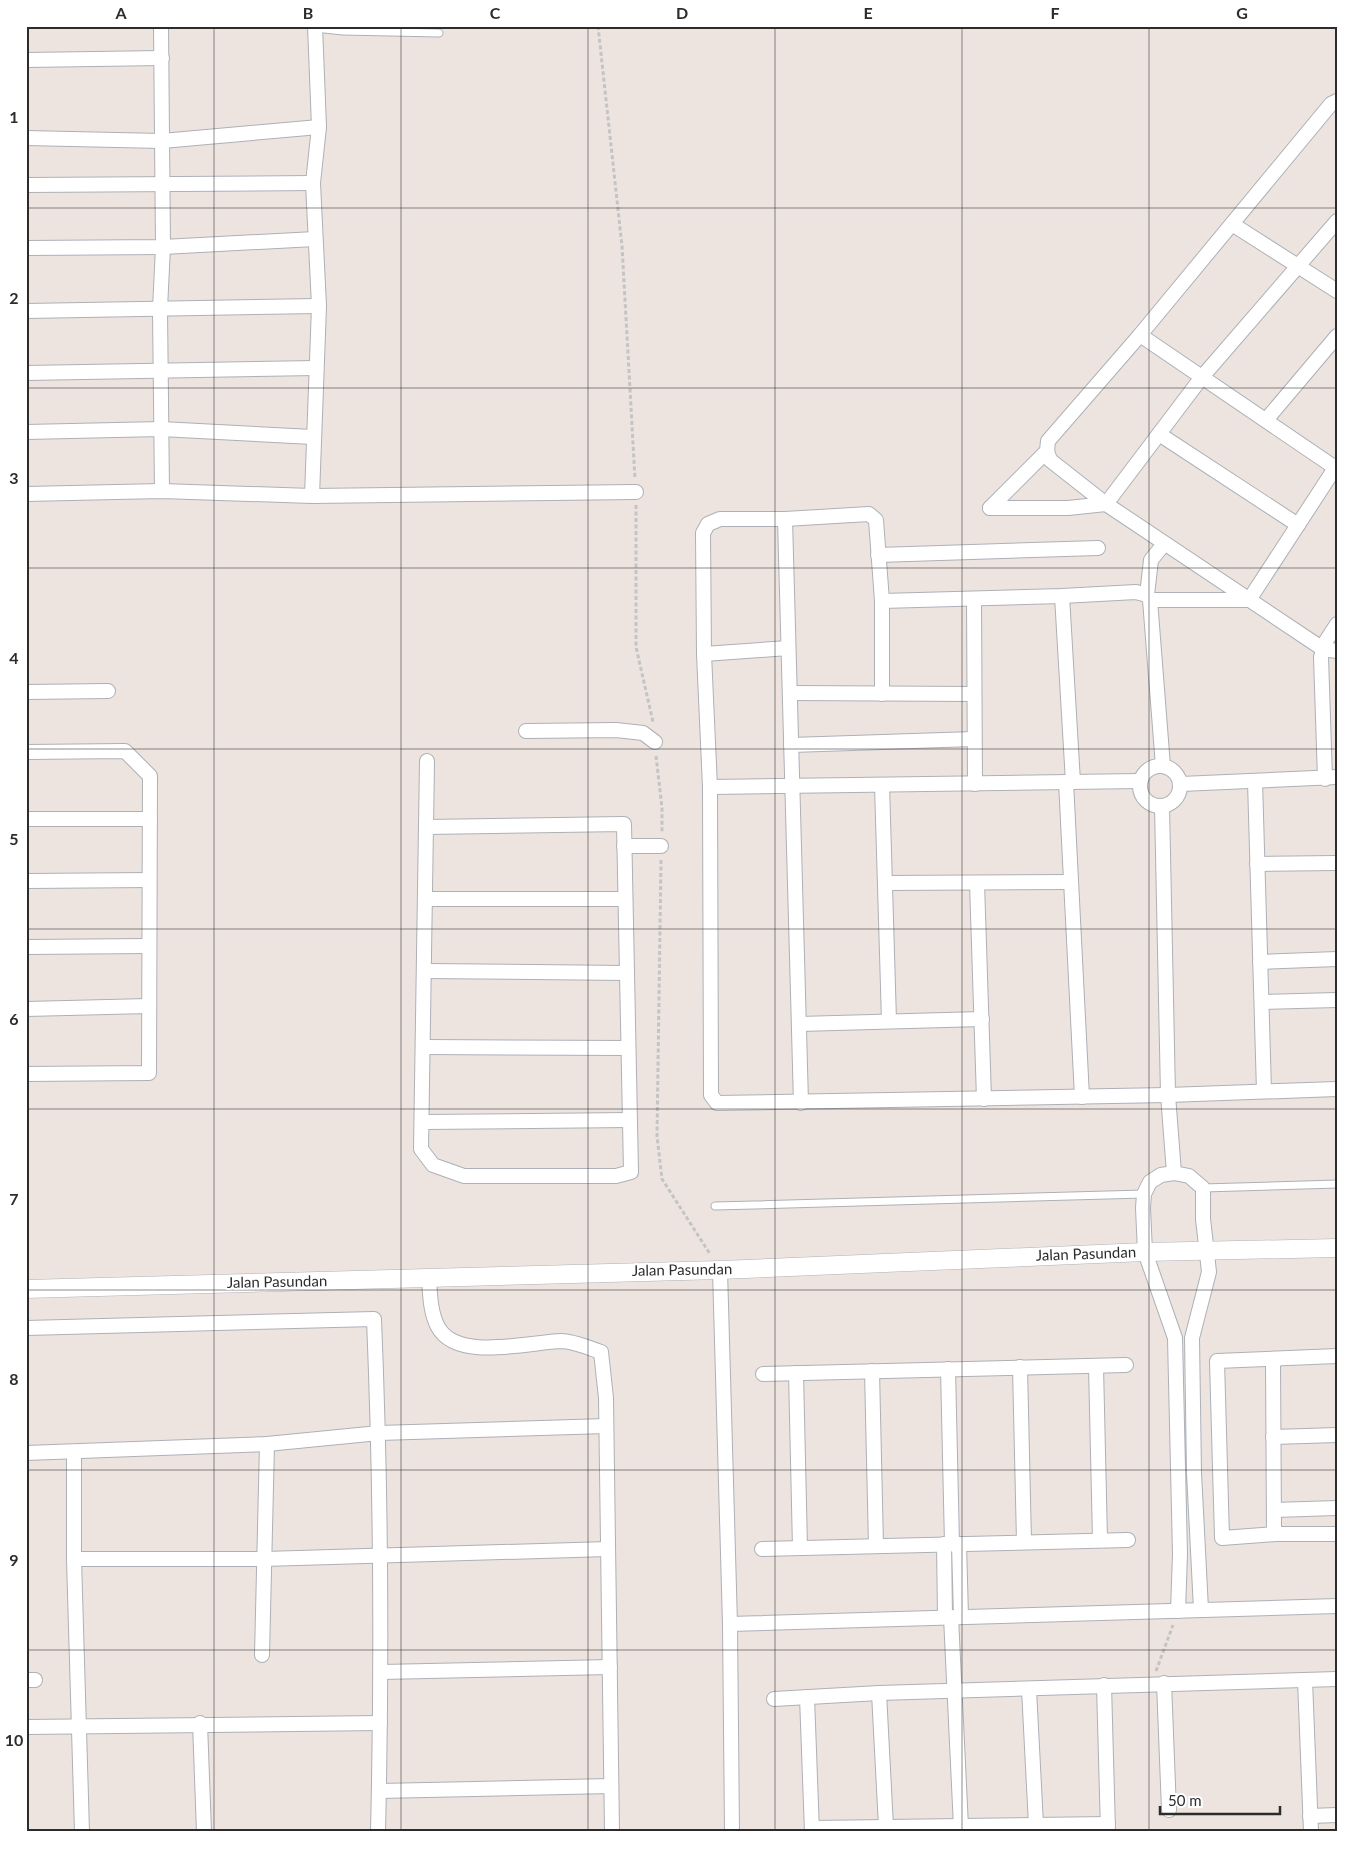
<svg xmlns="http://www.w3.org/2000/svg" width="1363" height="1858" viewBox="0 0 1363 1858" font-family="Lato,sans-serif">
<rect width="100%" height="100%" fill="#ede4df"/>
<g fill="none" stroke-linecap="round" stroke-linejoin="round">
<defs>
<g id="service">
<path d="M315 28 343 31 439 33"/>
<path d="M1203 1188 1337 1184"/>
<path d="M715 1206 1144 1194"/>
</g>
<g id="minor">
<path d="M161 26 163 247 160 309 162 491"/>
<path d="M26 60 162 58"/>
<path d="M26 138 162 141 319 127"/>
<path d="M26 185 313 183"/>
<path d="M1232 224 1337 291"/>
<path d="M26 248 163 247 315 239"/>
<path d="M26 311 319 306"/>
<path d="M1140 335 1337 469"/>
<path d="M26 373 316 368"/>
<path d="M1266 420 1337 336"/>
<path d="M26 432 161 429 313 437"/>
<path d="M1159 434 1298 525"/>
<path d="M1047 451 1050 460 1106 504 1323 649 1337 651"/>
<path d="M26 494 162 491 312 496 636 492"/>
<path d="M312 496 319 306 313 183 319 127 315 26"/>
<path d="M990 508 1047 451 1048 441 1140 335 1331 104 1337 101"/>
<path d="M990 508H1068L1106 504 1202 377 1337 221"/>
<path d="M785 519 801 1103"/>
<path d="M878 555 1098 548"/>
<path d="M1147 595 1151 560 1164 544"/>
<path d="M1062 596 1073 782"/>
<path d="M974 599 975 784"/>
<path d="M1150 600H1249L1337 465"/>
<path d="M882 601 1062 596 1136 592 1147 595 1150 600 1163 766"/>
<path d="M704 654 788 648"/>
<path d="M26 692 108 691"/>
<path d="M790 693 974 694"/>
<path d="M882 694V601L876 520 869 514 785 519H720L708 524 703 533 704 654 710 787 711 1095 717 1103 1168 1095 1337 1089"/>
<path d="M526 731 616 730 643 733 655 742"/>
<path d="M791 745 974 739"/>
<path d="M26 752 125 751 150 776 149 1073 26 1074"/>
<circle cx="1160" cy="786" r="20"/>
<path d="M1325 779 1321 657 1326 641 1337 624"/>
<path d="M1255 781 1264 1091"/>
<path d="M1066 782 1082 1097"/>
<path d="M1181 784 1337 777"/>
<path d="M882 785 889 1021"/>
<path d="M710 787 1140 781"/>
<path d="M1162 806 1168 1095 1174 1173"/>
<path d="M26 819H150"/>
<path d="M426 827 624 824 631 1172 616 1176H464L433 1165 421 1149 427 761"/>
<path d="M624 846H661"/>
<path d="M1257 864 1337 863"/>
<path d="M26 881 149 880"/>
<path d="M885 883 1071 882"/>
<path d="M977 883 984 1099"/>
<path d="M425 899H625"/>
<path d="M26 947 149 946"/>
<path d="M1260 962 1337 959"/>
<path d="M425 971 626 973"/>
<path d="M1263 1002 1337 1000"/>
<path d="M26 1009 149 1006"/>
<path d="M799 1024 982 1019"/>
<path d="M424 1047 628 1048"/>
<path d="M423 1122 629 1120"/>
<path d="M720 1270 730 1624 732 1832"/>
<path d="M429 1278C430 1293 430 1312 438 1327 457 1362 529 1342 561 1341 573 1341 589 1348 601 1352L606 1398 612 1832"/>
<path d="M26 1328 374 1319C381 1490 382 1661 378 1832"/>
<path d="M1337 1356 1217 1361 1222 1538 1276 1534H1337"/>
<path d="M1096 1366 1100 1540"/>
<path d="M1020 1367 1024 1542"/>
<path d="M948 1369 952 1544"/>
<path d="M872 1371 876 1546"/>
<path d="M796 1373 800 1548"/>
<path d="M763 1374 1126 1365"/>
<path d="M1273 1437 1337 1435"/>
<path d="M74 1452V1559L82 1832"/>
<path d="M26 1453 267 1444 379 1433 606 1426"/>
<path d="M1274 1510 1337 1508"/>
<path d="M1276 1534 1274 1529 1273 1363 1276 1360"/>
<path d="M944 1544 945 1617"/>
<path d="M959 1544 961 1617"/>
<path d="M762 1549 1128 1540"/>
<path d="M74 1559H264L608 1549"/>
<path d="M1178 1611 1180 1554 1175 1338 1145 1252 1143 1208 1144 1194 1150 1182 1161 1175 1174 1173 1189 1176 1203 1188V1219L1209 1272 1192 1338 1194 1473 1201 1609"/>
<path d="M951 1617 961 1827"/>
<path d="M730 1624 1337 1606"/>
<path d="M262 1655 267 1444"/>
<path d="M381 1672 610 1667"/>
<path d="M26 1680H35"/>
<path d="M1305 1680 1311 1832"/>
<path d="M1164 1683 1169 1810"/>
<path d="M1104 1685 1108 1831"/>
<path d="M1029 1689 1036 1825"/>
<path d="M879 1693 886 1827"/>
<path d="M807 1697 812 1832"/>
<path d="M774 1699 879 1693 1337 1679"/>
<path d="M200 1723 204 1832"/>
<path d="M26 1727 380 1723"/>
<path d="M379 1791 611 1786"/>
<path d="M1310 1816 1337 1815"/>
<path d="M812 1828 1108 1824"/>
</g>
<path id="tertiary" d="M26 1289 720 1270 1145 1252 1337 1248"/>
</defs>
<!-- service casing -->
<use href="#service" stroke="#acb1b7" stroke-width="9"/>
<!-- minor casing -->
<use href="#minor" stroke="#acb1b7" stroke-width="16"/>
<!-- tertiary casing -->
<use href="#tertiary" stroke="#acb1b7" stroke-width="19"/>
<!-- path -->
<g stroke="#c4c4c4" stroke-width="3" stroke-dasharray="4 2.5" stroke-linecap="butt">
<path d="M598 26 622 246 635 479"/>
<path d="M636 505V647L653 722"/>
<path d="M656 756 662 808V832"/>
<path d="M661 860 657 1136 662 1179 710 1254"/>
<path d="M1156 1671 1173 1625"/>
</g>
<!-- service -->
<use href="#service" stroke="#fff" stroke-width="7"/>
<!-- minor -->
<use href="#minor" stroke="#fff" stroke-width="14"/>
<!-- tertiary -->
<use href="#tertiary" stroke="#fff" stroke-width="18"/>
</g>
<!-- grid -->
<path fill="none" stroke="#2c2c2c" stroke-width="1" stroke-opacity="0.55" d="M214 26V1832M401 26V1832M588 26V1832M775 26V1832M962 26V1832M1149 26V1832M26 208H1337M26 388H1337M26 568H1337M26 749H1337M26 929H1337M26 1109H1337M26 1290H1337M26 1470H1337M26 1650H1337"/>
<g text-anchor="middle" stroke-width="4" stroke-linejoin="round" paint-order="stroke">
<!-- street labels -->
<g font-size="15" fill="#2c2c2c" stroke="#fff">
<text transform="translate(1086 1254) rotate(-2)" y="5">Jalan Pasundan</text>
<text transform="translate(682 1270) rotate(-1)" y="5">Jalan Pasundan</text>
<text transform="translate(277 1282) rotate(-1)" y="5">Jalan Pasundan</text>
</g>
</g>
<!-- border -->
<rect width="1363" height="1858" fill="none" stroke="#ffffff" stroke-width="55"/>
<!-- scale -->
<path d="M1160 1806v8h120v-8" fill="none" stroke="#2c2c2c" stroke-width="2.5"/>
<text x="1168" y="1806" font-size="15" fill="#2c2c2c" stroke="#ffffff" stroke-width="4" paint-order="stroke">50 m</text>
<rect x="28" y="28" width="1308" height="1802" fill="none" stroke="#2c2c2c" stroke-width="2"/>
<g font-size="16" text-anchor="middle" font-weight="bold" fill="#2c2c2c">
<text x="121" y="19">A</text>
<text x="308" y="19">B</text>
<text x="495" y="19">C</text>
<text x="682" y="19">D</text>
<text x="868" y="19">E</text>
<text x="1055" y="19">F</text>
<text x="1242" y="19">G</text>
<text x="14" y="123">1</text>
<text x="14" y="304">2</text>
<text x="14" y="484">3</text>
<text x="14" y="664">4</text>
<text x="14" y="845">5</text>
<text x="14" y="1025">6</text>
<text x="14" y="1205">7</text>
<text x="14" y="1385">8</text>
<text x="14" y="1566">9</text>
<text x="14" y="1746">10</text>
</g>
</svg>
